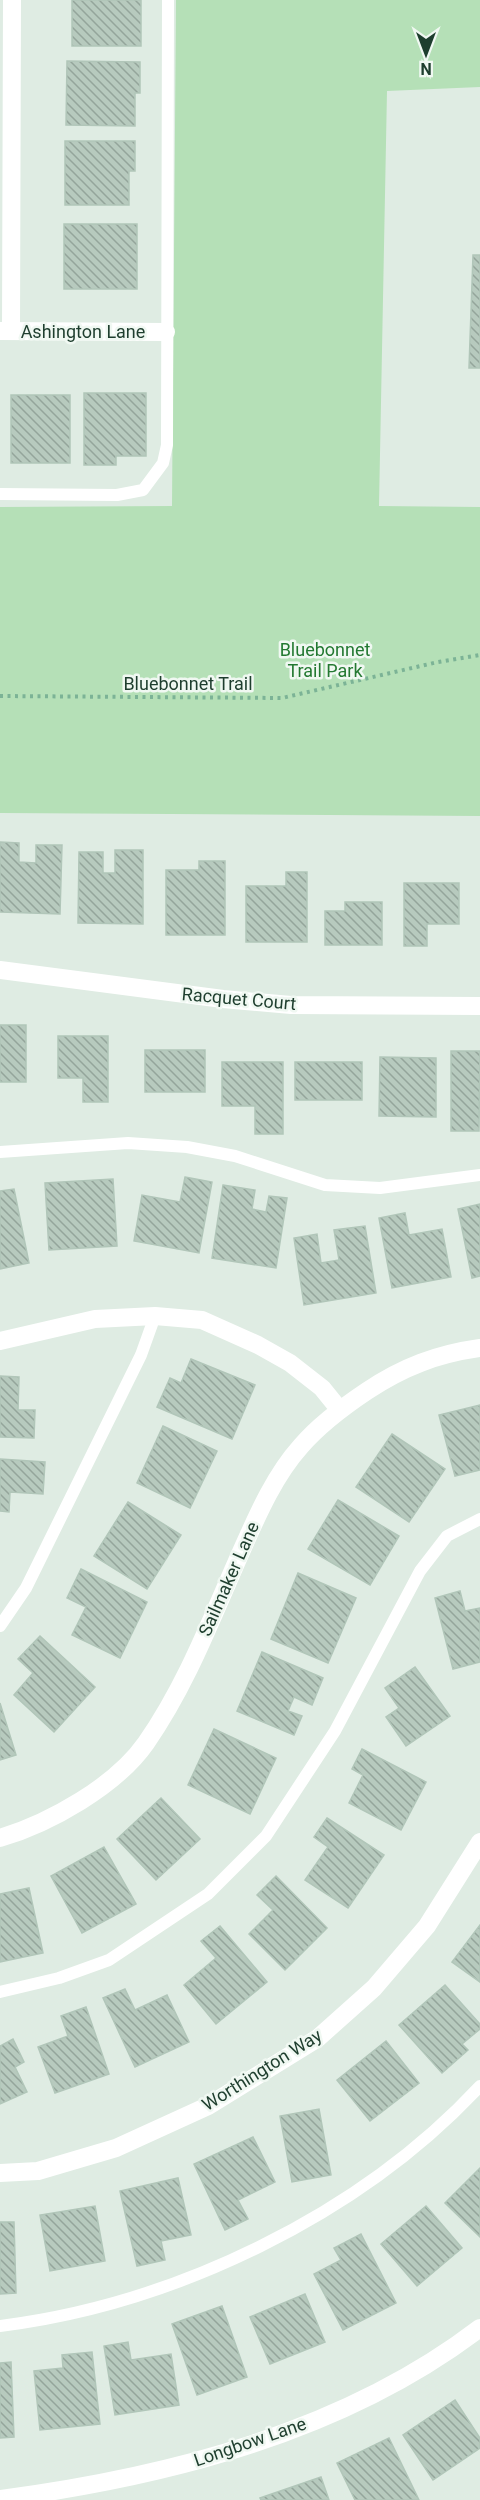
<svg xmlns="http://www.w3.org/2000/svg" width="480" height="2500" viewBox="0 0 480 2500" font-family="Roboto,sans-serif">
<defs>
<pattern id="building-back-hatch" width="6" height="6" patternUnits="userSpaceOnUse" patternTransform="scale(1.5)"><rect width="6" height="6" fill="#b7cabe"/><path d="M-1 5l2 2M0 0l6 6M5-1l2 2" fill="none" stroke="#94a59b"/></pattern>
</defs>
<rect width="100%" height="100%" fill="#dfece3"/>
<!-- green -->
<path fill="#b5e0b7" d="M176 0H480V87L387 91 379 506 480 507V816L0 813V507L172 506Z"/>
<!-- building -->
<g fill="url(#building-back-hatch)" stroke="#b1c6b9" stroke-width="1.5">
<rect x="72" y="0" width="69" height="46"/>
<path d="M67 61 140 62V93H135V126L66 125Z"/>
<path d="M65 141H135V171H129V205H65Z"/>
<rect x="64" y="224" width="73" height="65"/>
<path d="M473 255H480V368H469Z"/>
<path d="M84 393H146V456H116V465H84Z"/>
<rect x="11" y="395" width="59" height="68"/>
<path d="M0 842 19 843V862L36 863V845H62L60 914 0 912Z"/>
<path d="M115 850H143V924L78 923 79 852H103V873H115Z"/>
<path d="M199 861H225V935H166V870H199Z"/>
<path d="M286 872H307V942H246V886H286Z"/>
<path d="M404 883H459V924H427V946H404Z"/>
<path d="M345 902H382V945H325V911H345Z"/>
<rect x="0" y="1025" width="26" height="57"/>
<path d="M58 1036H108V1102H83V1078H58Z"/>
<rect x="145" y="1050" width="60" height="42"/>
<path d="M451 1051H480L479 1131H451Z"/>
<path d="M380 1057 436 1058V1117L379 1116Z"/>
<path d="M222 1062H283V1134H255V1106H222Z"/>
<rect x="295" y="1062" width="67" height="38"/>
<path d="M185 1177 212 1182 199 1253 134 1241 142 1195 180 1202Z"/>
<path d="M113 1179 117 1246 49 1250 45 1183Z"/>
<path d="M223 1185 255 1190 252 1209 266 1212 269 1196 287 1198 276 1268 212 1258Z"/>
<path d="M14 1189 29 1263 0 1269V1191Z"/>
<path d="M480 1204V1276L472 1278 458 1209Z"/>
<path d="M405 1213 409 1235 442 1229 451 1277 392 1288 379 1218Z"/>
<path d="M365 1226 376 1293 304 1305 294 1238 317 1234 321 1263 339 1260 334 1230Z"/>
<path d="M191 1359 255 1385 232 1439 157 1407 170 1378 181 1383Z"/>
<path d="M0 1376 19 1377 18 1410H35L34 1438 0 1437Z"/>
<path d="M480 1405V1470L455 1476 439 1415Z"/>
<path d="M163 1426 217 1451 190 1508 137 1483Z"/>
<path d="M392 1434 445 1469 409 1522 356 1487Z"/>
<path d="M0 1459 45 1462 43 1494 10 1492 9 1512 0 1511Z"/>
<path d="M338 1500 399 1536 370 1585 308 1549Z"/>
<path d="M128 1502 181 1535 147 1589 94 1556Z"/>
<path d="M81 1569 147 1602 120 1658 72 1635 86 1607 67 1598Z"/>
<path d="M298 1573 356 1598 328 1663 271 1639Z"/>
<path d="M460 1591 465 1611 480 1608V1662L453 1669 435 1598Z"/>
<path d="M40 1636 95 1687 54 1732 14 1695 33 1673 18 1659Z"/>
<path d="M262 1652 323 1678 312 1705 294 1697 288 1711 302 1716 294 1735 237 1711Z"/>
<path d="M415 1667 450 1716 406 1746 386 1717 399 1708 385 1688Z"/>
<path d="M0 1703 16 1755 0 1760Z"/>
<path d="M214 1729 276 1758 250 1814 188 1785Z"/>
<path d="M362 1749 426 1782 401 1830 349 1803 363 1775 352 1769Z"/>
<path d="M161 1798 200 1839 156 1880 117 1839Z"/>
<path d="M327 1818 384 1855 348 1908 305 1880 328 1847 314 1837Z"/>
<path d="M104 1847 136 1904 82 1933 51 1876Z"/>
<path d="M276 1876 327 1928 285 1970 249 1934 273 1910 257 1895Z"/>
<path d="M29 1888 43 1953 0 1962V1894Z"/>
<path d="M480 1925V1982L452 1962Z"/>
<path d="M220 1926 267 1982 216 2024 184 1985 216 1958 201 1941Z"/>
<path d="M445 1985 480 2024V2029L462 2044 468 2050 442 2073 399 2025Z"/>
<path d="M125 1989 135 2010 167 1995 189 2042 135 2067 103 1998Z"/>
<path d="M86 2007 109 2074 55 2093 38 2047 68 2036 61 2016Z"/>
<path d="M13 2039 24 2062 15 2067 27 2092 0 2104V2046Z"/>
<path d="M386 2041 419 2083 370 2121 337 2080Z"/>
<path d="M319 2109 331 2175 292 2182 280 2116Z"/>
<path d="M253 2137 275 2182 238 2200 248 2219 225 2230 194 2164Z"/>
<path d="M480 2168V2237L445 2203Z"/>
<path d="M178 2178 191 2235 161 2241 165 2260 137 2266 120 2191Z"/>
<path d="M95 2206 105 2261 50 2271 40 2215Z"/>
<path d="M426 2206 462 2248 417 2286 381 2244Z"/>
<path d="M0 2222H14L16 2293 0 2294Z"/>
<path d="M361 2234 396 2303 343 2330 314 2274 341 2260 334 2248Z"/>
<path d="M305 2294 325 2342 270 2364 250 2317Z"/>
<path d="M222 2306 247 2377 197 2395 172 2324Z"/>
<path d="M128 2342 131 2360 171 2354 179 2405 115 2415 104 2346Z"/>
<path d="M92 2352 100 2424 40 2430 34 2371 63 2368 62 2355Z"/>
<path d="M11 2362 14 2437 0 2438V2363Z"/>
<path d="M455 2400 480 2438V2448L433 2480 403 2435Z"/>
<path d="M389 2438 419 2500H355L337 2463Z"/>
<path d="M321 2477 329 2500H261L260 2498Z"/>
</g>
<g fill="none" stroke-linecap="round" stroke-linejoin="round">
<!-- path -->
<path stroke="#7cb396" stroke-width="4" stroke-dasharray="3 4.5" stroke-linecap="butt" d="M0 696 282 698 438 662 480 655"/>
<!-- lane -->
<g stroke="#fff" stroke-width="12">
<path d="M0 494 117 495 143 490 163 463 167 445 168 0"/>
<path d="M0 1152 128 1143 187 1147 235 1156 325 1185 380 1188 480 1175"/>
<path d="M0 1626 26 1588 141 1355 155 1316"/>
<path d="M0 1992 59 1978 109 1960 208 1894 266 1836 335 1731 420 1571 447 1536 480 1519"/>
<path d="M0 2326C175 2304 360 2215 480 2086"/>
</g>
<!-- street -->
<g stroke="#fff" stroke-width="18">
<path d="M0 331 166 332"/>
<path d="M11 331 12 0"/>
<path d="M0 970 223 999 291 1005 480 1006"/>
<path d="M0 1341 95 1319 155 1316 202 1320 258 1345 290 1363 322 1388 339 1409"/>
<path d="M0 1838C50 1823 116 1786 146 1743 187 1684 212 1617 241 1552 257 1516 274 1476 301 1446 320 1424 343 1407 367 1391 403 1367 437 1354 480 1348"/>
<path d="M0 2173 38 2171 116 2148 208 2106 318 2038 374 1988 427 1926 480 1842"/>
<path d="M0 2499C167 2477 344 2432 480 2328"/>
</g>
</g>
<g text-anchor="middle" stroke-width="5" stroke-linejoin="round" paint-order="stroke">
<!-- street labels -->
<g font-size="18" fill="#1e3e2e" stroke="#f0f8f2">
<text x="83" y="338">Ashington Lane</text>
<text x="188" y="690">Bluebonnet Trail</text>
<text transform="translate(239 999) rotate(5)" y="6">Racquet Court</text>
<text transform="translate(229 1579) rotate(-66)" y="6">Sailmaker Lane</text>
<text transform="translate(262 2070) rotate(-32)" y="6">Worthington Way</text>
<text transform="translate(250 2442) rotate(-19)" y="6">Longbow Lane</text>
</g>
<!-- park labels -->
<g font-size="18" fill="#247932" stroke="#f0f8f2">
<text x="325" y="656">Bluebonnet<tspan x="325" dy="21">Trail Park</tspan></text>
</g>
</g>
<!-- north arrow -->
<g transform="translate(426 54) rotate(180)" stroke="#f0f8f2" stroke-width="4.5" paint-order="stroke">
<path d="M0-4.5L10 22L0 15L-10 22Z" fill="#1e3e2e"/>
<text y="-9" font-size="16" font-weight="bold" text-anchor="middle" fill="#1e3e2e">N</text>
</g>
</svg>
